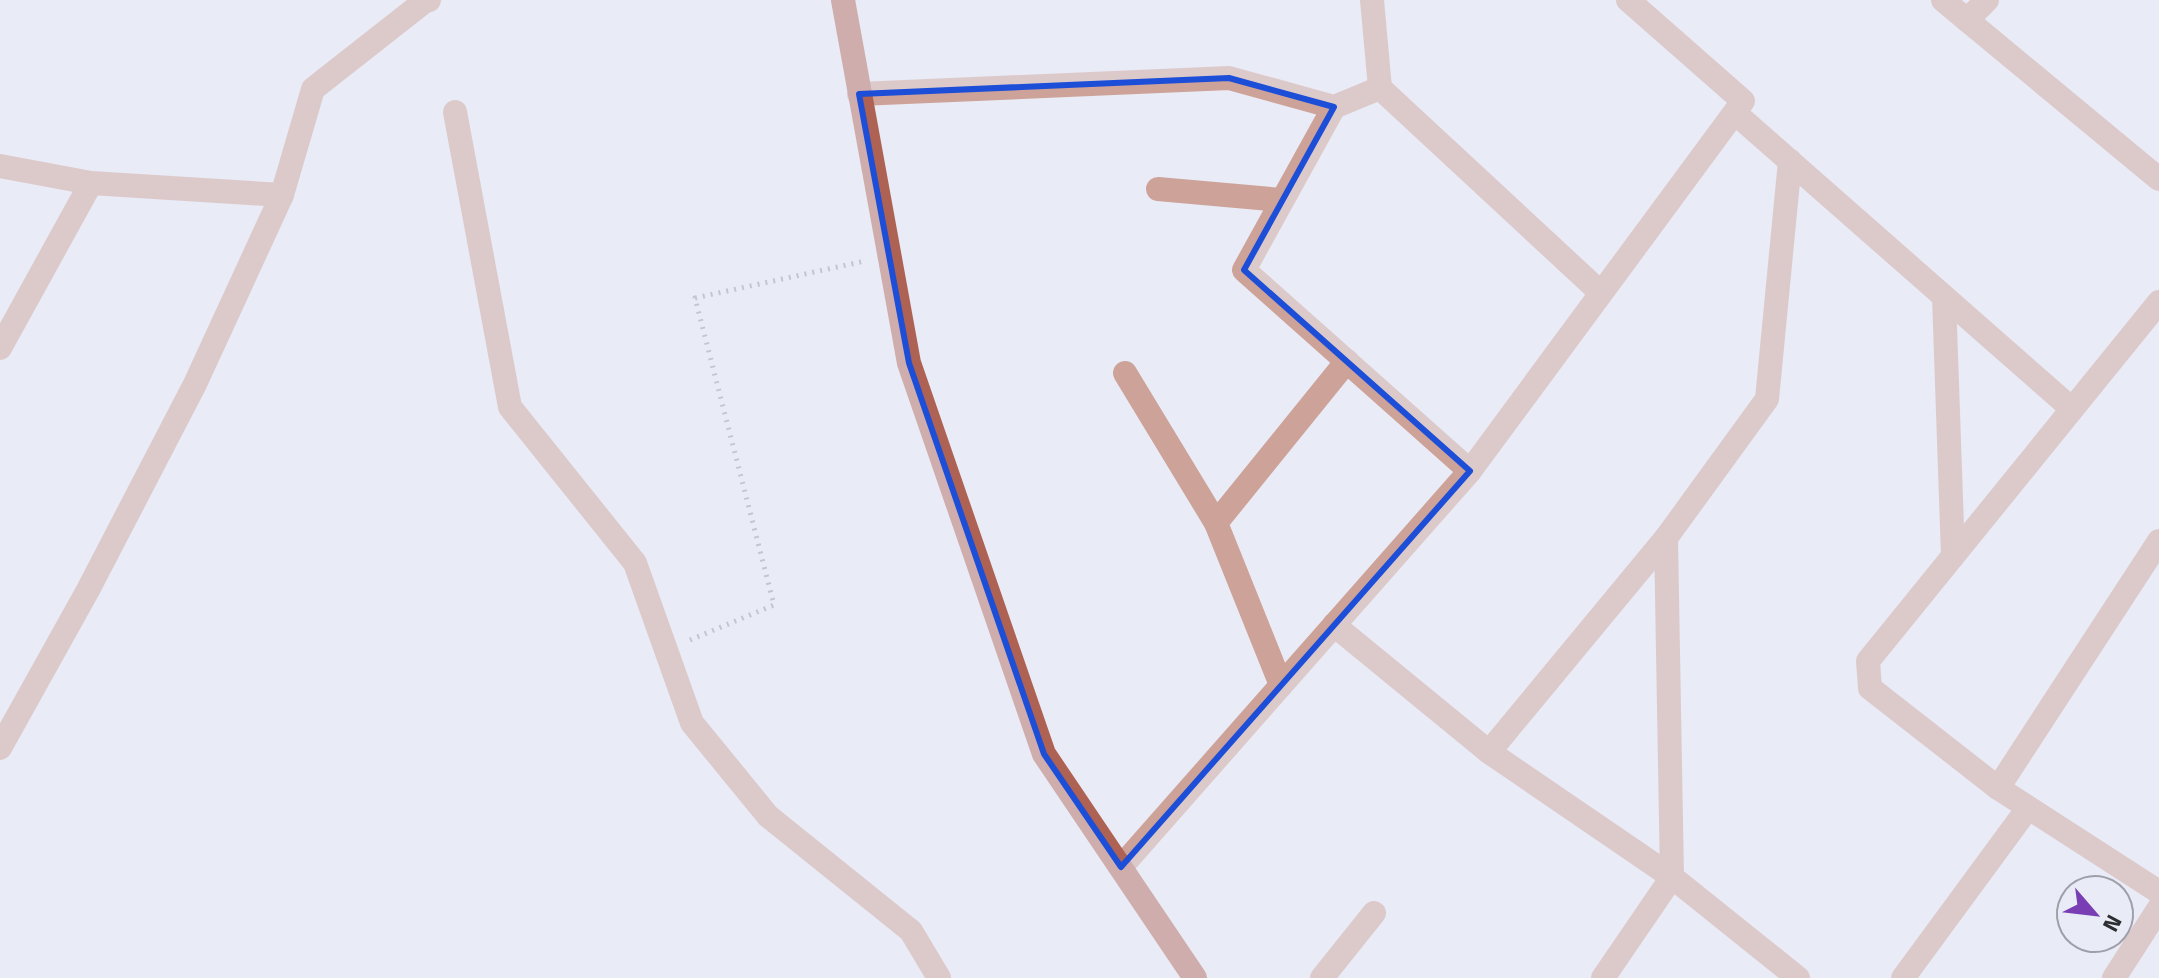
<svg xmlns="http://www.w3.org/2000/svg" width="2159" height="978" viewBox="0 0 2159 978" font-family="'Titillium Web',sans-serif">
<rect width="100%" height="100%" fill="#e9ebf6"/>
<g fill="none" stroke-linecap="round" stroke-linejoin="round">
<!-- path -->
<path stroke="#9799a1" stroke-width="5" stroke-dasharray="2 6" stroke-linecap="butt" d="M690 640 774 605 695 298 865 261"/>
<!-- minor -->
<g stroke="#cda298" stroke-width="24">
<path d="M1372 0 1380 88 1601 293"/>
<path d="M1943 0 1967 20 1987 0"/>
<path d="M1967 20 2159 179"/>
<path d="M859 94 1229 78 1334 107 1380 88"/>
<path d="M455 112 510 407 635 563 692 723 768 816 911 931 939 978"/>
<path d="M1735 113 2072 409"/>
<path d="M0 166 91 183 282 195"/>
<path d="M1158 189 1282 200"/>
<path d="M1944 297 1953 556"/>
<path d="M2159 302 1868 661 1870 688 1998 788 2159 892"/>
<path d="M0 348 91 183"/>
<path d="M1125 373 1216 523"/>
<path d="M1470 471 1743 101 1628 0"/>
<path d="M1334 625 1489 752 1672 877 1798 978"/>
<path d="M1281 685 1216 523 1347 361"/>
<path d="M0 748 88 590 195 384 282 195 313 89 425 1 429 0"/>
<path d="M1489 752 1666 538 1767 399 1790 161"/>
<path d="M1998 788 2159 541"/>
<path d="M1121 867 1470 471 1244 270 1334 107"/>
<path d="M1322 978 1374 913"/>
<path d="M1603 978 1672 877 1666 538"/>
<path d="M1903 978 2028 808"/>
<path d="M2114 978 2159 908"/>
</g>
<!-- major -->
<path stroke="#ad6253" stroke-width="24" d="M843 0 909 363 1044 754 1195 978"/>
</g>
<!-- marked area -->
<path d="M0 0H2159V978H0ZM1229 78 1334 107 1244 270 1470 471 1121 867 1044 754 909 363 859 94Z" fill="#e9ebf6" fill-opacity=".55" fill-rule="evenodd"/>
<path fill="none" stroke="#1d4ed8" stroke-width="6" stroke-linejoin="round" d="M1229 78 1334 107 1244 270 1470 471 1121 867 1044 754 909 363 859 94Z"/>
<!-- north arrow -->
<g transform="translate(2095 914) rotate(118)"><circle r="38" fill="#e9ebf6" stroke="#9e9fa8" stroke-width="2"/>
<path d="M0-6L14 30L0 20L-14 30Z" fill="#793eb4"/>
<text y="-12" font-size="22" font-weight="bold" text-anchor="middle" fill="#2d2e32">N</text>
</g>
</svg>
